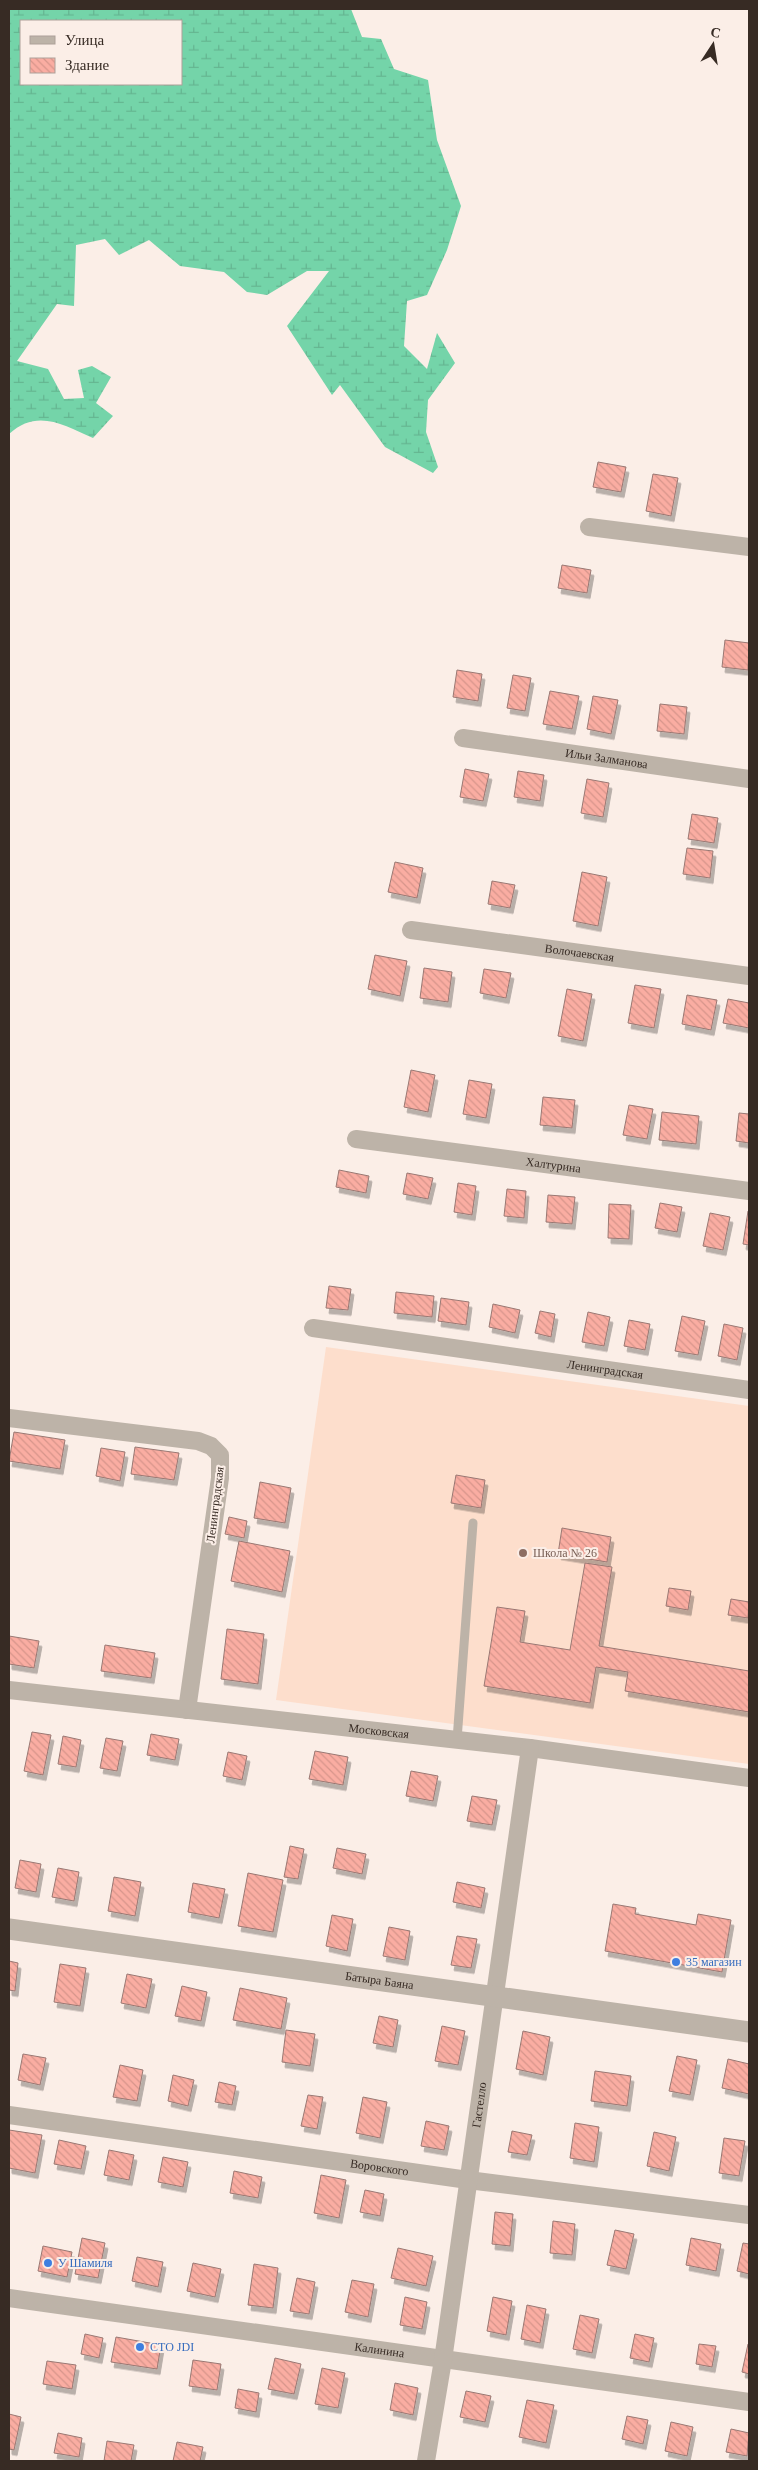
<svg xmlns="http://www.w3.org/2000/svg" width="758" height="2470" viewBox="0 0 758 2470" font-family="'Times New Roman',serif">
<defs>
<pattern id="wetland-marsh" width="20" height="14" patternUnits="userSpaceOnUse" patternTransform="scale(1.25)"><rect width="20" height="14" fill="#74d4a9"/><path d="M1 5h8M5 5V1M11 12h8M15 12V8" fill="none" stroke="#65b691"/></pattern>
<pattern id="building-back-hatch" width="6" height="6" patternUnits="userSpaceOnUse" patternTransform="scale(1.25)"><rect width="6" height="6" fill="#faada2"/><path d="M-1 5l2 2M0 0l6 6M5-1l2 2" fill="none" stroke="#d7958b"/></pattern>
<filter id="shadow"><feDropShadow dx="3" dy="5.5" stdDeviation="0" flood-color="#0004"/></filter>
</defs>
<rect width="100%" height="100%" fill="#fbeee7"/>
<!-- built -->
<path fill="#fddecc" d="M326 1347 749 1406V1764L276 1700Z"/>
<!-- wetland -->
<path fill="url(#wetland-marsh)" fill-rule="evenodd" d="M9 9H351L362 37 381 39 394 69 428 80 437 140 461 206 447 250 427 295 407 301 404 346 427 369 437 333 455 363 428 400 426 432 438 467 433 473 385 447 340 385 332 395 287 326 329 271H307L267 295 247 292 224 272 180 266 149 240 119 255 105 239 76 245 74 306 57 304 17 361 48 369 64 399 84 398 78 370 92 366 111 377 96 403 113 416 93 438C64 425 37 408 9 434ZM21 21H181V84H21Z"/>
<!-- building -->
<g fill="url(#building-back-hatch)" stroke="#997873" filter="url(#shadow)">
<path d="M598 462 626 467 621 492 593 487Z"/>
<path d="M653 474 678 478 671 516 646 511Z"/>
<path d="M562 565 591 570 587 593 558 588Z"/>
<path d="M725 640 749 643 748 670 722 667Z"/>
<path d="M457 670 482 674 478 701 453 697Z"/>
<path d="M513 675 531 678 525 711 507 708Z"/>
<path d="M550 691 579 696 572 729 543 724Z"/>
<path d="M593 696 618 700 611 734 587 729Z"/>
<path d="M660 704 687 707 684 734 657 731Z"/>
<path d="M465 769 489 774 483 801 460 797Z"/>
<path d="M518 771 544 775 540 801 514 797Z"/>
<path d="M587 779 609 783 603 817 581 813Z"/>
<path d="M692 814 718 818 714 843 688 839Z"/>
<path d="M687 848 713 851 710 878 683 874Z"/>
<path d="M395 862 423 868 417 898 388 892Z"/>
<path d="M582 872 607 877 598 926 573 921Z"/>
<path d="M492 881 515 885 510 908 488 904Z"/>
<path d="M375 955 407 961 400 996 368 989Z"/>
<path d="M424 968 452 972 448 1002 420 998Z"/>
<path d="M484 969 511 973 506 998 480 993Z"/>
<path d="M635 985 661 989 654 1028 628 1023Z"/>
<path d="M567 989 592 994 583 1041 558 1036Z"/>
<path d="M687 995 717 1000 711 1030 682 1024Z"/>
<path d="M728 999 749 1003V1028L723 1023Z"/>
<path d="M411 1070 435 1075 428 1112 404 1107Z"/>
<path d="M469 1080 492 1084 486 1118 463 1114Z"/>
<path d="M543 1097 575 1100 572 1128 540 1125Z"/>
<path d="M629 1105 653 1109 647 1139 623 1135Z"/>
<path d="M662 1112 699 1116 696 1144 659 1140Z"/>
<path d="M739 1113 749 1114V1143L736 1141Z"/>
<path d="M339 1170 369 1176 366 1193 336 1187Z"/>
<path d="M407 1173 433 1178 428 1199 403 1194Z"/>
<path d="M458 1183 476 1186 472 1215 454 1212Z"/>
<path d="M507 1189 526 1191 524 1218 504 1216Z"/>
<path d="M548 1195 575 1197 572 1224 546 1222Z"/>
<path d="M660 1203 682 1207 677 1232 655 1228Z"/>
<path d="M609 1204 631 1205 629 1239 608 1238Z"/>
<path d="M748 1211H749V1245L743 1244Z"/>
<path d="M710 1213 730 1217 723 1250 703 1246Z"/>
<path d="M329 1286 351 1289 348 1310 326 1308Z"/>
<path d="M396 1292 434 1296 432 1317 394 1313Z"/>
<path d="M441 1298 469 1302 466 1325 438 1321Z"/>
<path d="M493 1304 520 1310 515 1333 489 1327Z"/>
<path d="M540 1311 555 1314 551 1337 535 1333Z"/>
<path d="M588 1312 610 1317 604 1346 582 1342Z"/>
<path d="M682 1316 705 1321 698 1355 675 1351Z"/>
<path d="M629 1320 650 1324 645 1350 624 1346Z"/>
<path d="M724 1324 743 1328 737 1360 718 1356Z"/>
<path d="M14 1432 65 1440 60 1469 9 1461Z"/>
<path d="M135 1447 179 1453 174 1480 131 1474Z"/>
<path d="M101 1448 125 1452 120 1481 96 1476Z"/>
<path d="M456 1475 485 1480 481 1508 451 1503Z"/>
<path d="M260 1482 291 1488 285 1523 254 1518Z"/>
<path d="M229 1517 247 1521 244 1538 225 1534Z"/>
<path d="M562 1528 611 1537 607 1562 558 1554Z"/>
<path d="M239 1541 290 1551 282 1592 231 1581Z"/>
<path d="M585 1563 612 1567 599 1646 749 1671V1712L625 1691 628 1672 596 1667 590 1703 484 1686 497 1607 525 1611 520 1642 570 1650Z"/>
<path d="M669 1588 691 1591 688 1610 666 1606Z"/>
<path d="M731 1599 749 1602 748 1618 728 1615Z"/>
<path d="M227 1629 264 1634 258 1684 221 1679Z"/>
<path d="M9 1636 39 1641 34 1668 9 1664Z"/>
<path d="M105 1645 155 1653 151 1678 101 1671Z"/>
<path d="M32 1732 51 1735 43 1775 24 1771Z"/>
<path d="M151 1734 179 1739 175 1760 147 1755Z"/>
<path d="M63 1736 81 1740 76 1767 58 1764Z"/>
<path d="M106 1738 123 1741 117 1771 100 1768Z"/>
<path d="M315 1751 348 1757 343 1785 309 1779Z"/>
<path d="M228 1752 247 1756 242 1780 223 1776Z"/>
<path d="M411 1771 438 1776 433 1801 406 1796Z"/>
<path d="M472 1796 497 1800 492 1825 467 1821Z"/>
<path d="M290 1846 304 1849 298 1879 284 1877Z"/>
<path d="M337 1848 366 1854 362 1874 333 1868Z"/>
<path d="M20 1860 41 1864 36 1892 15 1888Z"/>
<path d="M58 1868 79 1872 74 1901 52 1897Z"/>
<path d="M248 1873 283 1880 273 1932 238 1926Z"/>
<path d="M114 1877 141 1882 135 1916 108 1911Z"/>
<path d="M457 1882 485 1888 481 1908 453 1902Z"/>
<path d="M193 1883 225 1889 219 1918 188 1912Z"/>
<path d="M613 1904 636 1908 635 1914 696 1925 698 1914 731 1920 722 1972 605 1951Z"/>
<path d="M332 1915 353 1919 347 1951 326 1946Z"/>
<path d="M389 1927 410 1931 405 1960 383 1956Z"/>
<path d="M457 1936 477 1939 471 1968 451 1965Z"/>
<path d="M9 1961 18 1963 15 1991 9 1990Z"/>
<path d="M60 1964 86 1968 80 2006 54 2002Z"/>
<path d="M127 1974 152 1979 146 2008 121 2003Z"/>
<path d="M182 1986 207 1992 201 2021 175 2016Z"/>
<path d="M240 1988 287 1998 281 2029 233 2020Z"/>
<path d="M379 2016 398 2020 393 2047 373 2043Z"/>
<path d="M442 2026 465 2031 458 2065 435 2061Z"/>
<path d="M286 2030 315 2034 310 2066 282 2062Z"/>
<path d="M523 2031 550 2037 543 2075 516 2069Z"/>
<path d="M23 2054 46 2058 40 2085 18 2080Z"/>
<path d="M677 2056 697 2060 690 2095 669 2091Z"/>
<path d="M728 2059 749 2064V2094L722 2088Z"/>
<path d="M120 2065 143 2070 137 2101 113 2097Z"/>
<path d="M595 2071 631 2076 627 2106 591 2101Z"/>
<path d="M173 2075 194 2080 188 2106 168 2101Z"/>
<path d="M219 2082 236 2086 232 2105 215 2102Z"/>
<path d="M308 2095 323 2097 317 2129 301 2126Z"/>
<path d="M363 2097 387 2102 380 2138 356 2133Z"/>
<path d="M426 2121 449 2126 444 2150 421 2146Z"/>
<path d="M575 2123 599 2127 594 2162 570 2158Z"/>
<path d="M9 2130 42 2135 35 2173 9 2168Z"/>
<path d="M512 2131 532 2135 527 2155 508 2152Z"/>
<path d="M654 2132 676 2137 669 2171 647 2166Z"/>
<path d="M724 2138 745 2141 739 2176 719 2173Z"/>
<path d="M59 2140 86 2146 81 2169 54 2164Z"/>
<path d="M109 2150 134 2155 129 2180 104 2175Z"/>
<path d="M163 2157 188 2162 183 2187 158 2182Z"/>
<path d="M234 2171 262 2177 258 2198 230 2193Z"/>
<path d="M321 2175 346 2180 339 2218 314 2213Z"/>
<path d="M365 2190 384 2194 380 2216 360 2212Z"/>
<path d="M495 2212 513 2214 510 2246 492 2244Z"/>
<path d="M553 2221 575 2224 572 2255 550 2253Z"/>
<path d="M615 2230 634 2234 626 2269 607 2265Z"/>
<path d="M82 2238 105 2243 98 2278 75 2274Z"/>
<path d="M691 2238 721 2244 716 2271 686 2265Z"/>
<path d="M743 2243 749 2244V2274L737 2271Z"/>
<path d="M43 2246 72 2252 67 2277 38 2271Z"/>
<path d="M398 2248 433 2256 426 2286 391 2278Z"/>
<path d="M137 2257 163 2262 158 2287 132 2281Z"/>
<path d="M193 2263 221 2269 215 2297 187 2291Z"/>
<path d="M254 2264 278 2268 273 2308 248 2305Z"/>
<path d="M297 2278 315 2282 309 2314 290 2311Z"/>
<path d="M352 2280 374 2284 368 2317 345 2312Z"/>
<path d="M405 2297 427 2302 422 2329 400 2325Z"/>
<path d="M493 2297 512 2301 506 2335 487 2331Z"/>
<path d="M527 2305 546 2309 540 2343 521 2339Z"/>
<path d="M580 2315 599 2319 592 2353 573 2349Z"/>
<path d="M85 2334 103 2338 99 2358 81 2354Z"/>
<path d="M635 2334 654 2338 649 2362 630 2358Z"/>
<path d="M116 2337 161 2345 157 2369 111 2362Z"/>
<path d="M699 2344 716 2346 712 2367 696 2364Z"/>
<path d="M748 2344H749V2374L742 2372Z"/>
<path d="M275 2358 301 2364 294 2394 268 2389Z"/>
<path d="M193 2360 221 2364 217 2390 189 2386Z"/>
<path d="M47 2361 76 2365 72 2389 43 2384Z"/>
<path d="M322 2368 345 2373 338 2408 315 2404Z"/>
<path d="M395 2383 418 2388 413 2415 390 2410Z"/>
<path d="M238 2389 259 2393 256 2412 235 2408Z"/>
<path d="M466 2391 491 2396 485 2422 460 2417Z"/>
<path d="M527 2400 554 2405 546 2443 519 2437Z"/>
<path d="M9 2414 21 2417 14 2450 9 2449Z"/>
<path d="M627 2416 648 2420 643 2444 622 2439Z"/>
<path d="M671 2422 693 2427 687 2456 665 2451Z"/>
<path d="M731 2429 749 2433 747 2456 726 2452Z"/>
<path d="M58 2433 82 2438 79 2457 54 2453Z"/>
<path d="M107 2441 134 2445 131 2461H104Z"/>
<path d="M177 2442 203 2447 200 2461H173Z"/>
</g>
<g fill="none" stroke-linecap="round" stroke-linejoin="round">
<!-- service -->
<path stroke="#bdb3a8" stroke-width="9" d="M457 1740 473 1523"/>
<!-- minor -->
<g stroke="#bdb3a8" stroke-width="18">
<path d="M589 527 749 547"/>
<path id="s1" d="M463 738 749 779"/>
<path id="s2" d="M411 930 749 976"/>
<path id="s3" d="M356 1139 749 1191"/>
<path id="s4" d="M313 1328 749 1390"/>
<path d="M9 1418 198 1441 211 1446 220 1455V1478L187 1710"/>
<path id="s5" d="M9 1690 530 1748 749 1778"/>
<path id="s6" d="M9 2115 468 2180 749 2215"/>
<path id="s7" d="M9 2298 749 2402"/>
<path id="s8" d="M426 2461 443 2360 530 1748"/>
</g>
<!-- tertiary -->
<path stroke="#bdb3a8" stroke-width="21" id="s9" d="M9 1929 749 2032"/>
</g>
<!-- markers -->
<circle fill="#8d6e63" stroke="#fbeee7" stroke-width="2" cx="523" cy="1553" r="5"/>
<g fill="#3f7fe0" stroke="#fbeee7" stroke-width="2">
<circle cx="676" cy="1962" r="5"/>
<circle cx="48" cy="2263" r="5"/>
<circle cx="140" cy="2347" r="5"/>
</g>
<g text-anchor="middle" stroke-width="4" stroke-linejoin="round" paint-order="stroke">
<!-- street labels -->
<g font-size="12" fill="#372b24" stroke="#fbeee7">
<text dy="4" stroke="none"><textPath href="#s1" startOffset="145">Ильи Залманова</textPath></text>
<text dy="4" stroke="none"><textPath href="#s2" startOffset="170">Волочаевская</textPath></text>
<text dy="4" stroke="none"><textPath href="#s3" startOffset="199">Халтурина</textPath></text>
<text dy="4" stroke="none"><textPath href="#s4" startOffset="295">Ленинградская</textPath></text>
<text transform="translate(215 1505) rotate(-83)" y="4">Ленинградская</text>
<text dy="4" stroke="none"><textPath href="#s5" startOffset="372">Московская</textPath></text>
<text dy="4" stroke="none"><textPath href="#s9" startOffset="374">Батыра Баяна</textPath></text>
<text dy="4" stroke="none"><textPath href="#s8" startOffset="360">Гастелло</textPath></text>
<text dy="4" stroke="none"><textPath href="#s6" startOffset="374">Воровского</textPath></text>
<text dy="4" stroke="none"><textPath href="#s7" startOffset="374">Калинина</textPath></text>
</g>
<!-- education labels -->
<g font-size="12" fill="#785e54" stroke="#fbeee7" text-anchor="start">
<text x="533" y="1557">Школа № 26</text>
</g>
<!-- shop labels -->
<g font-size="12" fill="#366cbe" stroke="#fbeee7" text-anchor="start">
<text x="686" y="1966">35 магазин</text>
<text x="58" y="2267">У Шамиля</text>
<text x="150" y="2351">СТО JDI</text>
</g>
</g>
<!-- border -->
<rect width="758" height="2470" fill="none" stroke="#372b24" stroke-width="20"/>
<!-- legend -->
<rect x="20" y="20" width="162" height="65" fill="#fbeee7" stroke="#ada099"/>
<rect x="30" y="36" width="25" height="8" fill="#bdb3a8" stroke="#ada099"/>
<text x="65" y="45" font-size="15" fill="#372b24">Улица</text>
<rect x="30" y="58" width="25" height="15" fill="url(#building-back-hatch)" stroke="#ada099"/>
<text x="65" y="70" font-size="15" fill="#372b24">Здание</text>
<!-- north arrow -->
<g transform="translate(713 45) rotate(12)" stroke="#fbeee7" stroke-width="4" paint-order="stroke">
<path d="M0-4L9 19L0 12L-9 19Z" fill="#372b24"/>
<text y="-8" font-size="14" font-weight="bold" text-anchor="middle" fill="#372b24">С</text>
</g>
</svg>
